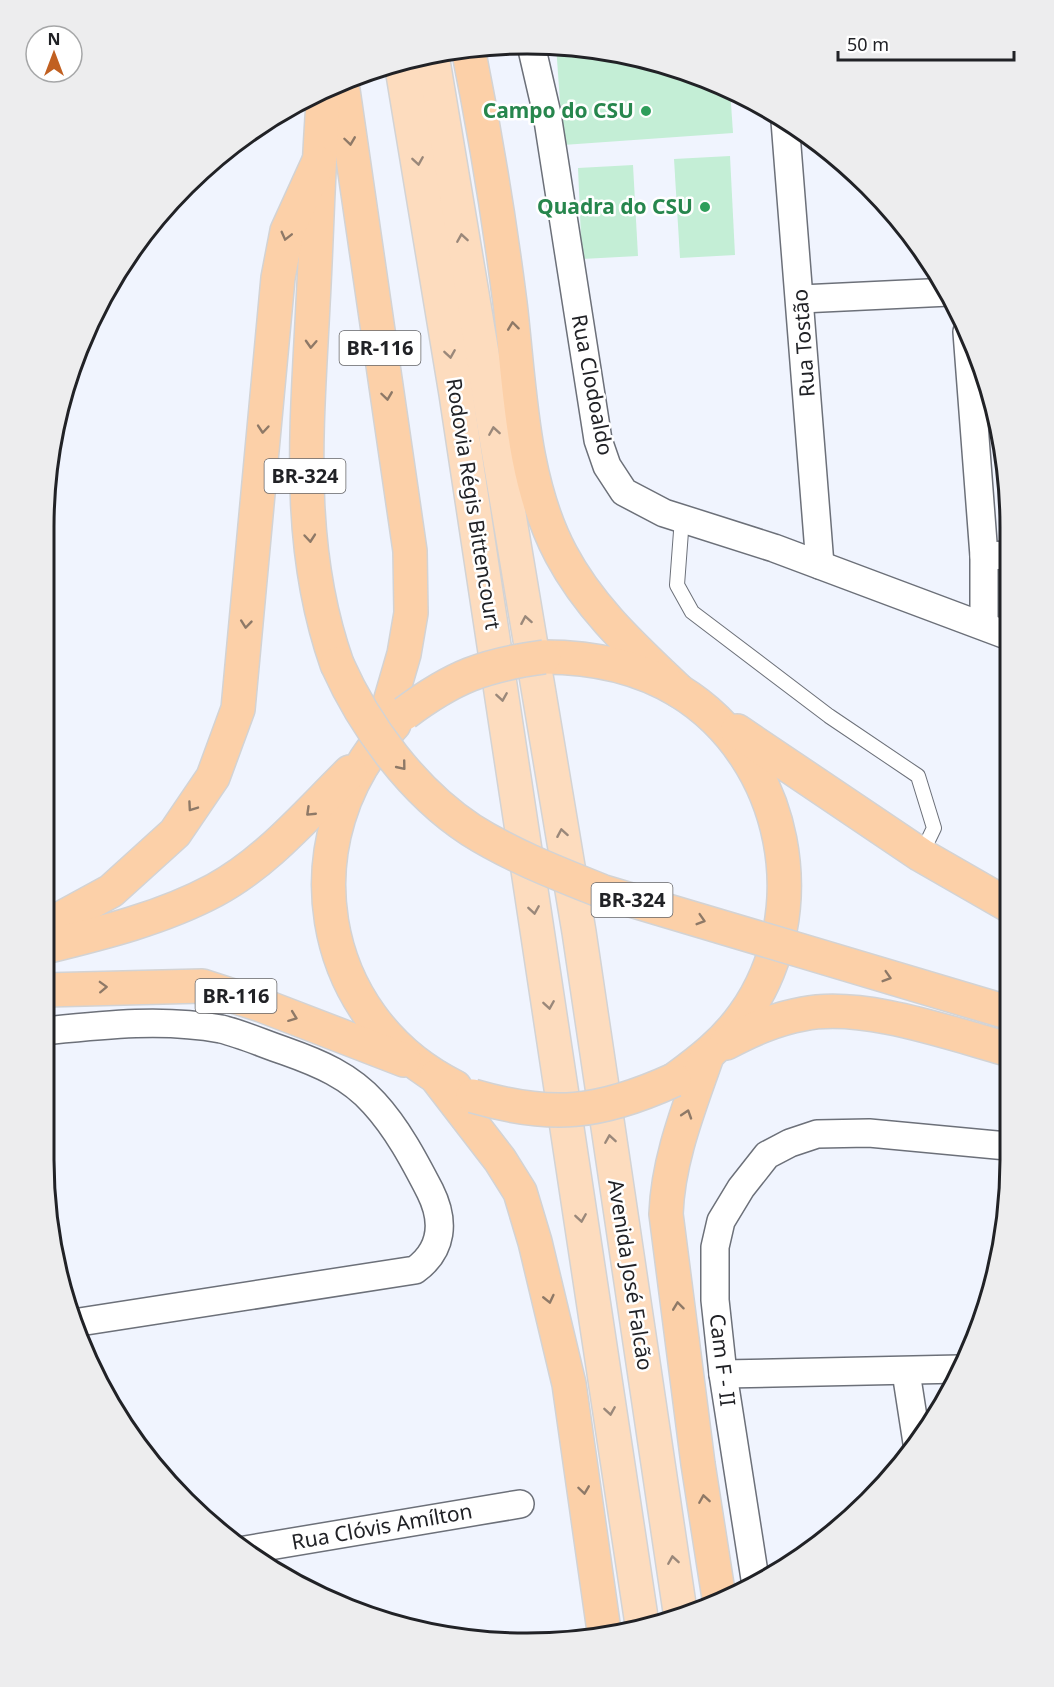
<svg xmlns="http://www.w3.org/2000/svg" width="1054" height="1687" viewBox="0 0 1054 1687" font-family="'Noto Sans',sans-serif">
<rect width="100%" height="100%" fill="#f0f4fe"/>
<!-- green -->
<g fill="#c4eed6">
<path d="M556 45 652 60 730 89 733 133 563 145Z"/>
<path d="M730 156 735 255 680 258 674 159Z"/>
<path d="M633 165 638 256 582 259 578 168Z"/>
</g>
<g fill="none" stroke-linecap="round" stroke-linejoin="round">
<defs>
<path id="service" d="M682 518 677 585 692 612 829 716 918 776 934 828 921 855"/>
<g id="minor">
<path d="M531 45 547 114 598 440 607 466 624 492 664 513 774 548 1009 636"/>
<path d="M785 121 820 565"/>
<path d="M801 299 949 292"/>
<path d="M967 332 984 556V626"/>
<path d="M984 556 1009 555"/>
<path d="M44 1031C102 1025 163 1018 221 1029 242 1034 264 1044 285 1051 319 1063 350 1076 374 1103 397 1128 414 1160 430 1191 445 1221 443 1250 415 1270L73 1323"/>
<path d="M906 1372 917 1443"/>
<path d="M723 1374 960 1369"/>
<path d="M245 1550 520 1504"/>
<path d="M755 1579 723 1374 715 1300V1247L721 1221 741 1188 767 1155 790 1143 817 1134 869 1133 1007 1146"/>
</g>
<g id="primary">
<path d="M432 55 579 932 681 1618"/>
<path d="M401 62 456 394 642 1624"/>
</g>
<g id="trunk">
<path d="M468 48C485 132 499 217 510 303 520 386 521 479 561 554 590 609 635 649 679 691"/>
<path d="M342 83 410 551 411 613 404 654 379 740"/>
<path d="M324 91C318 162 317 233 313 304 307 427 295 545 337 664"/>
<path d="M544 657C592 657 638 666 679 691 788 758 817 912 744 1015 725 1042 700 1061 674 1080"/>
<path d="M394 724C287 836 314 1017 455 1087"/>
<path d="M737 731 921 855 1008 905"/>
<path d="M45 927 111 891 175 833 213 777 238 709 278 278 287 231 318 163"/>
<path d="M45 947C102 933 163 918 215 890 267 862 308 813 350 772"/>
<path d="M45 990 202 986 261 1005 404 1060"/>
<path d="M726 1043C751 1030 775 1019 803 1014 863 1002 949 1033 1007 1049"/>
<path d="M707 1056C689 1108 668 1159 666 1214L698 1464 719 1598"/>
<path d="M436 1077 500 1160 520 1192 535 1242 569 1384 604 1631"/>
</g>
</defs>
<!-- service casing -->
<use href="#service" stroke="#6c7079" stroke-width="16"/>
<!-- minor casing -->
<use href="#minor" stroke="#6c7079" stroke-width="30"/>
<!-- primary casing -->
<use href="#primary" stroke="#d3d3d4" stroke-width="36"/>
<!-- trunk casing -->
<use href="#trunk" stroke="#d3d3d4" stroke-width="36"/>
<!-- service -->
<use href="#service" stroke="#fff" stroke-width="14"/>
<!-- minor -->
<use href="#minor" stroke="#fff" stroke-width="27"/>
<!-- primary -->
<use href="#primary" stroke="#fddcbe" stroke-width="33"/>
<!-- trunk -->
<use href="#trunk" stroke="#fcd0a8" stroke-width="33"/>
<defs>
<g id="trunk-bridge">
<path d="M337 664C365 727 413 792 471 830 512 856 559 874 604 892L1007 1012"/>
<path d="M405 713C453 677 484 665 544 657"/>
<path d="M473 1096C552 1119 599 1114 674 1080"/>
</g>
</defs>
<!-- trunk-bridge casing -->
<use href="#trunk-bridge" stroke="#d3d3d4" stroke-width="36" stroke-linecap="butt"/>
<!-- trunk-bridge -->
<use href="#trunk-bridge" stroke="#fcd0a8" stroke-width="33"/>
</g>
<!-- one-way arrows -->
<defs><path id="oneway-chevron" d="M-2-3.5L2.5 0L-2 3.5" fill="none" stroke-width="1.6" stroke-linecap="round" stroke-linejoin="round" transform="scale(1.5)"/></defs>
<g stroke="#8e7967">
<use href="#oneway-chevron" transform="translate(350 141) rotate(82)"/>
<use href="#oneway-chevron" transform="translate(286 236) rotate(104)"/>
<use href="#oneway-chevron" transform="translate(513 326) rotate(-97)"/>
<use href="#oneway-chevron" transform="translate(311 344) rotate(93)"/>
<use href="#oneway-chevron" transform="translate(387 396) rotate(82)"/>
<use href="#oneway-chevron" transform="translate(263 429) rotate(95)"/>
<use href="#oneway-chevron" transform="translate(310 538) rotate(85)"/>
<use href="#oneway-chevron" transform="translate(246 624) rotate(96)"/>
<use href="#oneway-chevron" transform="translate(402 766) rotate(51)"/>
<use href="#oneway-chevron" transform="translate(192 807) rotate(125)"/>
<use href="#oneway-chevron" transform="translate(310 812) rotate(136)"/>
<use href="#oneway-chevron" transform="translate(701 920) rotate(17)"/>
<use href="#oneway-chevron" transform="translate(887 977) rotate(17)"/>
<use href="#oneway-chevron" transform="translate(103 987) rotate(-2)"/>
<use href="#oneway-chevron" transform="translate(293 1017) rotate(21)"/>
<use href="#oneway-chevron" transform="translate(687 1114) rotate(-72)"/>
<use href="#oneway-chevron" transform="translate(549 1299) rotate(77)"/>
<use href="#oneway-chevron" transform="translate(678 1306) rotate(-97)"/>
<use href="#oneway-chevron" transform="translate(584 1490) rotate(82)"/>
<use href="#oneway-chevron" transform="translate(704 1499) rotate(-99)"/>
</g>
<g stroke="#9a887a">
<use href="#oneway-chevron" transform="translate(418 161) rotate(81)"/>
<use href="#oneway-chevron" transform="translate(462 238) rotate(-99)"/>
<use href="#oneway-chevron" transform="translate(450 354) rotate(81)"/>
<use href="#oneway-chevron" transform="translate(494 431) rotate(-99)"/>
<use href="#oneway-chevron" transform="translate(526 620) rotate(-100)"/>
<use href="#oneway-chevron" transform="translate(502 697) rotate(81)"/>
<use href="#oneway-chevron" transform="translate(562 833) rotate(-100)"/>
<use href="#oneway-chevron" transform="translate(534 910) rotate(81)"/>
<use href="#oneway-chevron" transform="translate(549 1005) rotate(81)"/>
<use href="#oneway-chevron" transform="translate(610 1139) rotate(-99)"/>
<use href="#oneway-chevron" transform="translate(581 1218) rotate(81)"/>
<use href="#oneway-chevron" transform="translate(610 1411) rotate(81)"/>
<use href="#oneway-chevron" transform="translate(673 1560) rotate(-99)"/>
</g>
<!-- markers -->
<g fill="#2e9e5b" stroke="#fff" stroke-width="2">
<circle cx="646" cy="111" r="6"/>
<circle cx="705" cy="207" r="6"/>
</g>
<g text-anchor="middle" stroke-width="5" stroke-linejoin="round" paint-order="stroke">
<!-- shield labels -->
<g fill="#fff" stroke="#646467" stroke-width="1.5">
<rect x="339.5" y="331" width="81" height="34" rx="4.5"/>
<rect x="264.5" y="459" width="81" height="34" rx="4.5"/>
<rect x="591.5" y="883" width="81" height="34" rx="4.5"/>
<rect x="195.5" y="979" width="81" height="34" rx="4.5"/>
</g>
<g font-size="20" font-weight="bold" fill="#212226">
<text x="380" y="355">BR-116</text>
<text x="305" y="483">BR-324</text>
<text x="632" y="907">BR-324</text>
<text x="236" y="1003">BR-116</text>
</g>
<!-- leisure labels -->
<g font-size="21" font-weight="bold" fill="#27864d" stroke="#fff" text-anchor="end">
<text x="634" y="118">Campo do CSU</text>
<text x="693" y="214">Quadra do CSU</text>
</g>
<!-- street labels -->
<g font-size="21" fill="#212226" stroke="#fff">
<text transform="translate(804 343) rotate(-94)" y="7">Rua Tostão</text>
<text transform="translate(592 385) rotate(79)" y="7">Rua Clodoaldo</text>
<text transform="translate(473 504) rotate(81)" y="7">Rodovia Régis Bittencourt</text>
<text transform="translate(630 1275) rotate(81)" y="7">Avenida José Falcão</text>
<text transform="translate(722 1360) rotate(83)" y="7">Cam F - II</text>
<text transform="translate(382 1527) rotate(-10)" y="7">Rua Clóvis Amílton</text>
</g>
</g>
<!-- crop -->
<path d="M0 0H1054V1687H0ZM527 54H527A473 473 0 0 1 1000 527V1160A473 473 0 0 1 527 1633H527A473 473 0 0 1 54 1160V527A473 473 0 0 1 527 54Z" fill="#ededee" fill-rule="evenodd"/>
<path fill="none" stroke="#212226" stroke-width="3" d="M527 54H527A473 473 0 0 1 1000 527V1160A473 473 0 0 1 527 1633H527A473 473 0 0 1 54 1160V527A473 473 0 0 1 527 54Z"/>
<!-- north arrow -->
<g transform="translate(54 54)"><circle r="28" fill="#ffffff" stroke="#a6a7a8" stroke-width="1.5"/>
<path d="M0-4.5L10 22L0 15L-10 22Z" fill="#c16021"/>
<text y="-9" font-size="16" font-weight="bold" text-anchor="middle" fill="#212226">N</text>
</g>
<!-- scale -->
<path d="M838 51v9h176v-9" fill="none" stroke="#212226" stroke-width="3"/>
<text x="847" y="51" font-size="18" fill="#212226" stroke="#ffffff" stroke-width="4.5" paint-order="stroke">50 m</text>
</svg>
